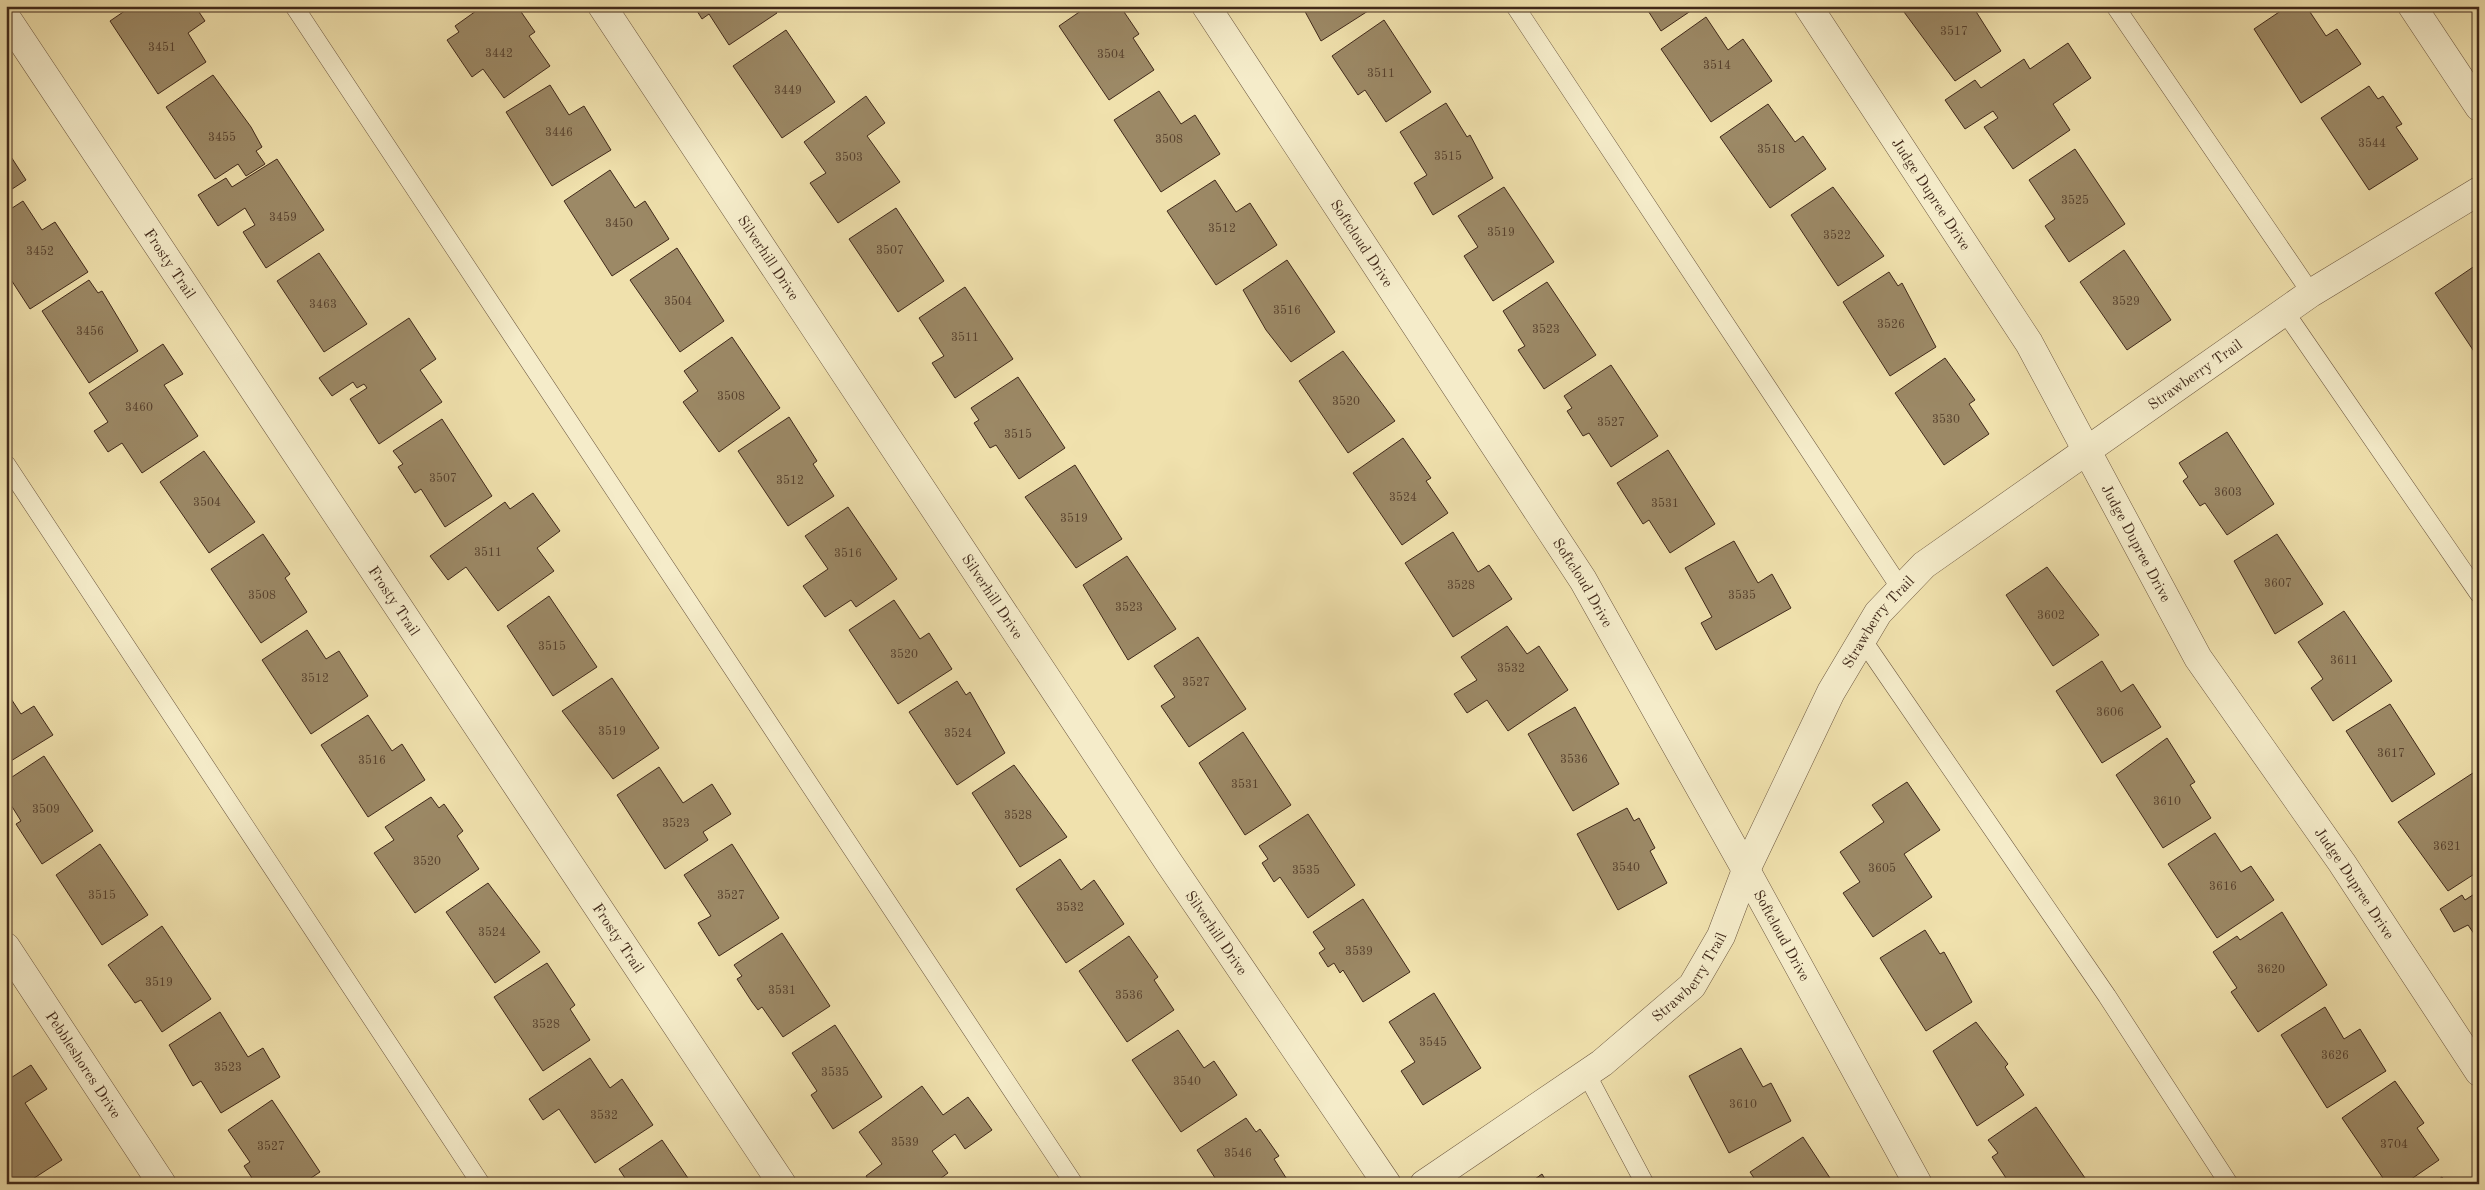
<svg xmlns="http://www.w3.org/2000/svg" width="2485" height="1190" viewBox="0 0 2485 1190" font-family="'Old Standard TT',serif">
<rect width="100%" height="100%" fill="#f0e1ad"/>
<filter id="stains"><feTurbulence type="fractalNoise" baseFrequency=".004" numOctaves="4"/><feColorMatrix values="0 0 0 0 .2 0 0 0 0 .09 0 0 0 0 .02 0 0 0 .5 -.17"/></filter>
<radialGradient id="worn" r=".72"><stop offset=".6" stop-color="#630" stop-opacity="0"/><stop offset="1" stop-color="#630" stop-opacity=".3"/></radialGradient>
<!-- building -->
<g fill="#9c8966" stroke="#40291a">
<path d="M132 6H195L205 21 188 33 206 62 158 94 110 21Z"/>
<path d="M483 6H517L535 32 529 36 550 66 504 98 483 69 472 77 447 40 459 32 455 26Z"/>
<path d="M694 6H772L777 13 729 45 709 14 702 19Z"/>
<path d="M1088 6H1120L1139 34 1133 38 1154 70 1109 100 1059 26Z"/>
<path d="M1302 6H1365L1368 11 1321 41Z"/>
<path d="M1645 6H1698L1661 31Z"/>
<path d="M1913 6H1980L1975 10 2001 51 1955 81 1904 12Z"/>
<path d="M2288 6H2306L2326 36 2337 29 2361 64 2301 103 2254 29Z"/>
<path d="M1706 17 1728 50 1743 39 1772 81 1711 122 1661 49Z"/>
<path d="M1384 20 1431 92 1386 122 1365 90 1358 95 1332 56Z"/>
<path d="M786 30 835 102 782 138 733 66Z"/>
<path d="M2068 43 2091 78 2053 104 2070 130 2013 169 1984 127 1998 118 1993 111 1965 129 1945 100 1975 80 1981 88 2024 59 2030 69Z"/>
<path d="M213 75 251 127 262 147 256 151 265 164 246 176 238 164 215 179 166 107Z"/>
<path d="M550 85 569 115 584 106 611 150 552 186 506 112Z"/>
<path d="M2369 86 2378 99 2383 96 2402 124 2396 127 2418 159 2369 190 2321 118Z"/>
<path d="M1159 91 1181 124 1195 115 1220 154 1161 192 1114 120Z"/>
<path d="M866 96 885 123 867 136 900 182 838 223 810 183 826 173 804 142Z"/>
<path d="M1446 103 1467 137 1470 135 1493 178 1433 215 1414 183 1427 175 1400 132Z"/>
<path d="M1768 104 1795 142 1803 136 1826 169 1770 208 1720 137Z"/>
<path d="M6 149 26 180 6 193Z"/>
<path d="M2075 149 2125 224 2069 262 2045 226 2055 219 2029 180Z"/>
<path d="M277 159 324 230 266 268 243 232 255 225 245 208 218 226 198 195 226 178 232 187Z"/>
<path d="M610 170 635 208 645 201 669 239 612 276 564 201Z"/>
<path d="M1215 180 1236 212 1250 203 1277 245 1216 285 1167 211Z"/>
<path d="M1504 187 1554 262 1493 301 1464 256 1478 247 1458 216Z"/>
<path d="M1833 187 1884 256 1838 286 1791 215Z"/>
<path d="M23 201 42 230 55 222 88 272 30 309 6 272V212Z"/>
<path d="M896 208 944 281 898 312 849 239Z"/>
<path d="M677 248 724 321 680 352 630 280Z"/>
<path d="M2124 250 2171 320 2127 350 2080 282Z"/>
<path d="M319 253 367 324 324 352 277 281Z"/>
<path d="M1287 260 1335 332 1291 362 1266 330 1243 290Z"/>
<path d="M2479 263V359L2435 293Z"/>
<path d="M1889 272 1898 286 1902 283 1936 347 1890 376 1843 302Z"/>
<path d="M89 280 98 293 102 291 138 351 89 383 42 311Z"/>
<path d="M1547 282 1596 355 1544 389 1518 350 1525 346 1503 311Z"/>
<path d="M965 287 1013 359 955 398 932 363 944 356 919 318Z"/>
<path d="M409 318 436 359 420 370 442 402 379 444 350 399 367 388 364 384 357 388 353 382 332 396 319 378Z"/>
<path d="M732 337 780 408 719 452 683 402 698 391 684 371Z"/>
<path d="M163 344 183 374 164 385 198 436 142 473 122 443 108 452 94 431 108 422 89 393Z"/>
<path d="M1343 351 1395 421 1348 453 1299 381Z"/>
<path d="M1945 358 1975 400 1969 404 1989 434 1944 465 1895 393Z"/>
<path d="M1611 365 1658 436 1611 467 1589 433 1583 436 1567 411 1572 408 1564 396Z"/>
<path d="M1018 377 1065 448 1019 479 996 445 990 448 974 423 979 420 971 408Z"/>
<path d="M789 417 817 461 813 464 834 496 788 526 738 451Z"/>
<path d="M442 419 492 496 445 527 421 489 415 493 398 467 403 464 393 451Z"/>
<path d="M2227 432 2274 504 2227 535 2205 503 2200 506 2183 481 2188 477 2179 463Z"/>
<path d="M1403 438 1431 478 1426 481 1448 513 1402 545 1353 473Z"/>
<path d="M1668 450 1715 524 1670 553 1649 520 1643 524 1617 483Z"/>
<path d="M204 451 255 522 209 553 160 482Z"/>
<path d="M1075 465 1122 539 1076 568 1025 497Z"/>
<path d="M533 493 560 531 537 548 554 571 498 611 466 567 448 580 430 556 505 502 510 509Z"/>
<path d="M848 507 897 579 856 607 851 600 825 617 803 586 828 569 805 536Z"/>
<path d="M1453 532 1478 572 1489 565 1512 599 1453 637 1405 563Z"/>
<path d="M263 534 290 574 285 578 307 612 261 643 211 569Z"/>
<path d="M2277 534 2323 604 2275 634 2234 561Z"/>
<path d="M1734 541 1758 583 1772 574 1791 608 1716 650 1701 623 1712 617 1685 568Z"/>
<path d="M1127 556 1176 629 1128 660 1083 585Z"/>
<path d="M2047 567 2099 635 2053 666 2006 595Z"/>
<path d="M549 596 597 667 553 696 507 626Z"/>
<path d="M894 600 920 639 929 633 952 669 898 704 849 630Z"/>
<path d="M2344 611 2392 681 2333 721 2311 688 2323 679 2298 642Z"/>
<path d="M1507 626 1527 654 1539 646 1568 690 1508 731 1487 700 1467 713 1454 694 1477 680 1461 657Z"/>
<path d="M307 630 326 659 339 651 368 696 311 734 262 660Z"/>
<path d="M1198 637 1246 709 1189 747 1161 706 1175 697 1154 666Z"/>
<path d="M2102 661 2121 692 2133 684 2161 727 2102 763 2056 691Z"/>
<path d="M612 678 659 748 613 779 562 711Z"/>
<path d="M957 681 966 695 970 692 1005 753 957 785 909 712Z"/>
<path d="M6 691 21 714 34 706 53 735 6 764Z"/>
<path d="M2390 704 2435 774 2392 802 2346 731Z"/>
<path d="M1575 707 1619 784 1573 811 1528 734Z"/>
<path d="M368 715 392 751 402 744 425 780 368 817 321 745Z"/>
<path d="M1243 732 1291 805 1245 835 1199 763Z"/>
<path d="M2167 738 2195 782 2190 785 2211 818 2163 848 2116 775Z"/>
<path d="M44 756 93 831 42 864 16 824 21 821 6 797V781Z"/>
<path d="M1014 765 1067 837 1020 867 972 793Z"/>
<path d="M659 767 683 803 712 784 731 814 703 832 708 840 665 869 617 795Z"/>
<path d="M2479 769V871L2448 891 2398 822Z"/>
<path d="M1907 782 1940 830 1904 854 1932 897 1873 937 1843 893 1860 882 1840 852 1884 822 1872 805Z"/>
<path d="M431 797 439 808 444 804 463 831 457 836 479 869 415 913 374 853 394 840 385 827Z"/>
<path d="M1627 808 1634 821 1639 818 1655 848 1650 851 1667 883 1618 910 1577 834Z"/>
<path d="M1308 814 1355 885 1308 918 1280 877 1274 882 1262 863 1268 859 1259 846Z"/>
<path d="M2215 833 2241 872 2251 866 2274 900 2217 938 2168 864Z"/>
<path d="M100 844 148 915 102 945 56 875Z"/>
<path d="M732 844 779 918 719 956 698 923 711 916 684 875Z"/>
<path d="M1060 859 1081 890 1094 880 1124 924 1066 963 1016 889Z"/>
<path d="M488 883 540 952 495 983 446 912Z"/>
<path d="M2479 891V941L2468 925 2454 932 2440 909 2462 895 2465 900Z"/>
<path d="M1363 899 1410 972 1363 1002 1343 970 1340 973 1334 963 1328 967 1319 953 1325 949 1313 932Z"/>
<path d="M2282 912 2327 985 2258 1032 2231 992 2237 988 2213 952 2237 936 2240 940Z"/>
<path d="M162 926 211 999 162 1032 141 1000 135 1003 108 965Z"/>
<path d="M1925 930 1940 954 1944 952 1972 1002 1926 1031 1880 958Z"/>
<path d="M782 933 830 1006 783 1037 762 1007 758 1010 752 1002 737 979 742 976 734 965Z"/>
<path d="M1129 936 1158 977 1154 980 1174 1010 1127 1042 1079 971Z"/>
<path d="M547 963 575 1005 570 1009 590 1040 543 1071 494 997Z"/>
<path d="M1434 993 1481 1068 1423 1105 1401 1071 1415 1062 1389 1022Z"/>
<path d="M2325 1007 2344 1039 2360 1029 2386 1071 2327 1108 2281 1035Z"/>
<path d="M220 1012 248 1057 263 1048 280 1077 221 1113 201 1081 193 1086 169 1045Z"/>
<path d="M1976 1022 2008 1064 2005 1067 2024 1095 1977 1126 1933 1051Z"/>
<path d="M835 1025 882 1097 833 1129 811 1095 817 1091 792 1053Z"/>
<path d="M1178 1030 1204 1068 1214 1061 1237 1095 1181 1132 1132 1060Z"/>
<path d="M1741 1048 1763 1087 1771 1083 1791 1121 1729 1153 1689 1076Z"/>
<path d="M590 1058 610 1088 622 1079 653 1125 595 1163 559 1109 543 1120 529 1099Z"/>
<path d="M31 1065 47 1089 25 1103 62 1160 25 1184H6V1081Z"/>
<path d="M2395 1081 2424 1123 2417 1128 2439 1160 2404 1184H2387L2342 1118Z"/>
<path d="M922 1086 943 1115 968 1097 992 1130 965 1149 955 1134 932 1151 948 1173 933 1184H871L866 1176 882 1164 859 1132Z"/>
<path d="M272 1100 320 1172 302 1184H256L244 1166 250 1162 228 1130Z"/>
<path d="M2036 1107 2085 1178 2078 1184H2017L2015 1181 2010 1184 1992 1157 1998 1153 1988 1140Z"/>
<path d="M1246 1118 1256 1132 1260 1129 1279 1156 1274 1159 1290 1184H1219L1197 1150Z"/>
<path d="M1803 1137 1830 1178 1825 1182 1826 1184H1758L1750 1172Z"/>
<path d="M662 1140 692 1184H629L619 1169Z"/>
<path d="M1542 1174 1548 1184H1528Z"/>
<path d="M2442 1177 2447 1184H2432Z"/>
</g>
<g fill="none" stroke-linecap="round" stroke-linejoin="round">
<defs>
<g id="lane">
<path d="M294 6 1074 1184"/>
<path d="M1515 6 1901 589"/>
<path d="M2115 6 2311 293"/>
<path d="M2285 312 2479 594"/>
<path d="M6 464 481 1184"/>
<path d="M1862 639 2107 996 2229 1184"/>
<path d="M1586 1073 1645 1184"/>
</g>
<g id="street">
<path id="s1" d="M602 6 1169 863 1387 1184"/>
<path id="s2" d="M1206 6 1583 580 1746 870 1918 1184"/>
<path id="s3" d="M1808 6 2029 343 2198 658 2342 863 2479 1072"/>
<path d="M2412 6 2479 107"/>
<path id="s4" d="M6 17 782 1184"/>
<path id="s5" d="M6 947 162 1184"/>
<path id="s6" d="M1424 1184 1602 1063 1692 986 1721 936 1746 870 1831 692 1878 613 1924 565 2311 293 2479 191"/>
</g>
</defs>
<!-- lane casing -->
<use href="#lane" stroke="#6c573f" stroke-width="19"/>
<!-- street casing -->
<use href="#street" stroke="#6c573f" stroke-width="29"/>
<!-- lane -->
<use href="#lane" stroke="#f5ecca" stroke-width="18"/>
<!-- street -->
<use href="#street" stroke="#f5ecca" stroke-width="28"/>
</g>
<g text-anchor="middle" stroke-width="5" stroke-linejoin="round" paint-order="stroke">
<!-- number labels -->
<g font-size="12" fill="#57412d">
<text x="1954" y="35">3517</text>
<text x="162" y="51">3451</text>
<text x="499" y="57">3442</text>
<text x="1111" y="58">3504</text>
<text x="1717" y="69">3514</text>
<text x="1381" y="77">3511</text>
<text x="788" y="94">3449</text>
<text x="559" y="136">3446</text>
<text x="222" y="141">3455</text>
<text x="1169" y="143">3508</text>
<text x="2372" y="147">3544</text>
<text x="1771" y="153">3518</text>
<text x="1448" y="160">3515</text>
<text x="849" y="161">3503</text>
<text x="2075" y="204">3525</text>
<text x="283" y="221">3459</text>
<text x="619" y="227">3450</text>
<text x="1222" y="232">3512</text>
<text x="1501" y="236">3519</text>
<text x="1837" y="239">3522</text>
<text x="890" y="254">3507</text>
<text x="40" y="255">3452</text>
<text x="678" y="305">3504</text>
<text x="2126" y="305">3529</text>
<text x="323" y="308">3463</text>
<text x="1287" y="314">3516</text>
<text x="1891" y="328">3526</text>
<text x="1546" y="333">3523</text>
<text x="90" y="335">3456</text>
<text x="965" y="341">3511</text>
<text x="731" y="400">3508</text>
<text x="1346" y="405">3520</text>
<text x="139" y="411">3460</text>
<text x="1946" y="423">3530</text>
<text x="1611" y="426">3527</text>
<text x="1018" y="438">3515</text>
<text x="443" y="482">3507</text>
<text x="790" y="484">3512</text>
<text x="2228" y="496">3603</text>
<text x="1403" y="501">3524</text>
<text x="207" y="506">3504</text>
<text x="1665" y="507">3531</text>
<text x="1074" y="522">3519</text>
<text x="488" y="556">3511</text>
<text x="848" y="557">3516</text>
<text x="2278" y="587">3607</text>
<text x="1461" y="589">3528</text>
<text x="262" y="599">3508</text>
<text x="1742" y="599">3535</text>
<text x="1129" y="611">3523</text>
<text x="2051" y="619">3602</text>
<text x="552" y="650">3515</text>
<text x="904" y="658">3520</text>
<text x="2344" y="664">3611</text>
<text x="1511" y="672">3532</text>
<text x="315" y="682">3512</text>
<text x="1196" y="686">3527</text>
<text x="2110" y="716">3606</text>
<text x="612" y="735">3519</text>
<text x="958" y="737">3524</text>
<text x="2391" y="757">3617</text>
<text x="1574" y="763">3536</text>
<text x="372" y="764">3516</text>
<text x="1245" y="788">3531</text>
<text x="2167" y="805">3610</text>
<text x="46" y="813">3509</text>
<text x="1018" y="819">3528</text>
<text x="676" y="827">3523</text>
<text x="2447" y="850">3621</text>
<text x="427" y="865">3520</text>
<text x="1626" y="871">3540</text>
<text x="1882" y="872">3605</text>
<text x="1306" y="874">3535</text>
<text x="2223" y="890">3616</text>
<text x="102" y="899">3515</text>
<text x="731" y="899">3527</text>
<text x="1070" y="911">3532</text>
<text x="492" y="936">3524</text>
<text x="1359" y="955">3539</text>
<text x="2271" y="973">3620</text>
<text x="159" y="986">3519</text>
<text x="782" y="994">3531</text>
<text x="1129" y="999">3536</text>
<text x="546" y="1028">3528</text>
<text x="1433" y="1046">3545</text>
<text x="2335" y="1059">3626</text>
<text x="228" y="1071">3523</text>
<text x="835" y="1076">3535</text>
<text x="1187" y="1085">3540</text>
<text x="1743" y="1108">3610</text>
<text x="604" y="1119">3532</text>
<text x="905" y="1146">3539</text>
<text x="2394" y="1148">3704</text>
<text x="271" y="1150">3527</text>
<text x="1238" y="1157">3546</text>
</g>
<!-- street labels -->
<g font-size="15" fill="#40291a" stroke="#f5ecca">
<text dy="5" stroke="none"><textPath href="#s3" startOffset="225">Judge Dupree Drive</textPath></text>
<text dy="5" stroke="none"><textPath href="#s2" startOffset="284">Softcloud Drive</textPath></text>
<text dy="5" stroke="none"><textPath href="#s1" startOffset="302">Silverhill Drive</textPath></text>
<text dy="5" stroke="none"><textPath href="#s4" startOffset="296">Frosty Trail</textPath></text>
<text dy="5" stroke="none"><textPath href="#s6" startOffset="1149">Strawberry Trail</textPath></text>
<text dy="5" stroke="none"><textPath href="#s3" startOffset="630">Judge Dupree Drive</textPath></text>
<text dy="5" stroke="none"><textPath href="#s2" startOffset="689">Softcloud Drive</textPath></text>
<text dy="5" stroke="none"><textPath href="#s1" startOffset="708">Silverhill Drive</textPath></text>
<text dy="5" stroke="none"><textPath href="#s4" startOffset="701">Frosty Trail</textPath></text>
<text dy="5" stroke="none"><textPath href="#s6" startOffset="744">Strawberry Trail</textPath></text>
<text dy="5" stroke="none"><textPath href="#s3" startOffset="1035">Judge Dupree Drive</textPath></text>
<text dy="5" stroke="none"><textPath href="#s1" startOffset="1112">Silverhill Drive</textPath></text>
<text dy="5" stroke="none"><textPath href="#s2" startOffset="1094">Softcloud Drive</textPath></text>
<text dy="5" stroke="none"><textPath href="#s4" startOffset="1106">Frosty Trail</textPath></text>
<text dy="5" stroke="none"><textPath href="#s6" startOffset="339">Strawberry Trail</textPath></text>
<text dy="5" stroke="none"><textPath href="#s5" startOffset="141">Pebbleshores Drive</textPath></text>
</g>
</g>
<!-- margin -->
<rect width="2485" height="1190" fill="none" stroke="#f0e1ad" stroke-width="25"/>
<rect x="8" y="8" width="2470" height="1175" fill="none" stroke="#40291a" stroke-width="2.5"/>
<rect x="12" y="12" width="2460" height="1165" fill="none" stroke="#40291a"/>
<rect width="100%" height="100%" filter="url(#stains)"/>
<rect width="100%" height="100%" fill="url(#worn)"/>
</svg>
